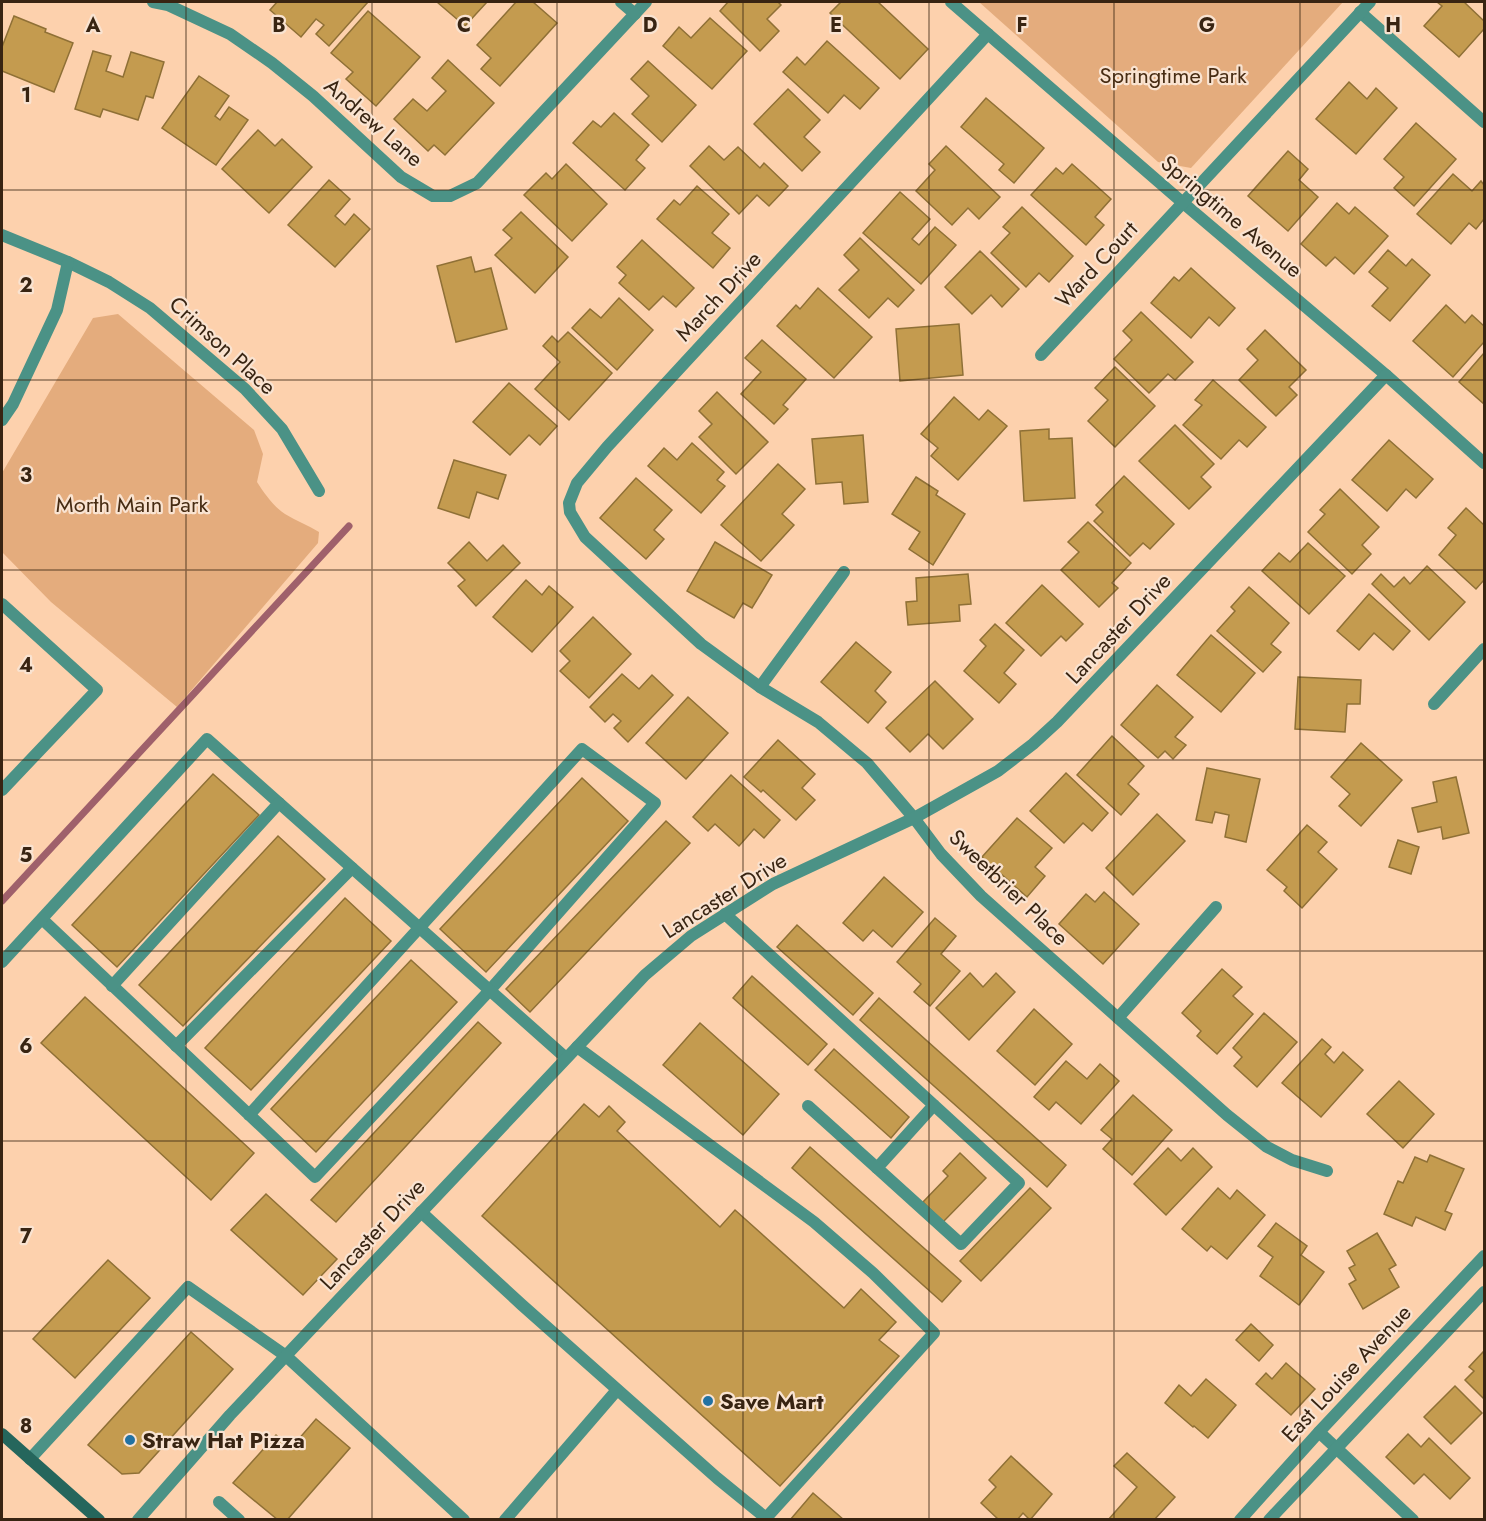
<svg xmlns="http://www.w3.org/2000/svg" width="1486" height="1521" viewBox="0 0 1486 1521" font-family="Jost,sans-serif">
<rect width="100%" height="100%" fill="#fdd1ad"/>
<!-- green -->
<g fill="#e4ac7d">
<path d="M979 2H1343L1191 168 1158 162Z"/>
<path d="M118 314 254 430 263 454 257 482C264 493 274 507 285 514 296 521 308 525 319 532L318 543 177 707 51 602 2 552V473L93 318Z"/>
</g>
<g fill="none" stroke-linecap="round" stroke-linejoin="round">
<!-- stream -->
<path stroke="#9f606b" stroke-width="7" d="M2 901 349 526"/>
</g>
<!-- building -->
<g fill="#c49b4f" stroke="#8f7036" stroke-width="1.5">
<path d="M277 2H368L329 46 316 34 324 25 316 19 301 37 270 10Z"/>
<path d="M437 2H487L465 26Z"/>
<path d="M516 2H533L557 23 500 86 481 69 491 58 477 45Z"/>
<path d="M728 2H778L781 5 767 19 779 31 760 51 720 11Z"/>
<path d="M841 2H878L928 49 900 79 830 13Z"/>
<path d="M1437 2H1464L1484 21V29L1459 57 1424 26 1442 6Z"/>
<path d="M368 11 420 57 376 106 346 79 353 72 331 53Z"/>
<path d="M14 16 46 29 45 32 73 43 54 92 2 71V47Z"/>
<path d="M710 18 747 51 712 89 663 46 679 27 691 38Z"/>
<path d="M827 41 879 88 860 109 844 95 828 113 783 72 797 57 805 65Z"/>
<path d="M93 51 111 56 106 71 123 77 131 52 164 62 153 98 146 96 138 120 103 109 100 117 75 109Z"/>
<path d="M448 60 494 103 445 155 434 145 428 151 394 119 413 99 427 111 446 91 432 78Z"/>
<path d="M648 61 696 105 662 142 632 114 649 96 631 79Z"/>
<path d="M199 76 229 96 215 116 220 120 229 107 248 120 216 165 162 128Z"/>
<path d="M1349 82 1367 99 1376 88 1397 108 1356 154 1316 119Z"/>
<path d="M788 89 820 120 804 137 820 152 802 171 754 124Z"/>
<path d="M986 98 1044 148 1014 183 999 170 1004 164 961 127Z"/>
<path d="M614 113 649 145 636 160 645 168 625 190 573 143 593 121 601 127Z"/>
<path d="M1416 123 1456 159 1414 206 1394 188 1404 177 1384 159Z"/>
<path d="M258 130 275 146 282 139 312 167 269 213 222 169Z"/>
<path d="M709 146 724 160 738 147 760 168 764 163 788 186 769 206 757 195 739 214 690 166Z"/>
<path d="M946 146 1000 197 979 219 968 208 952 225 916 191 935 170 929 164Z"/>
<path d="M1288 151 1308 169 1299 180 1318 197 1288 231 1248 196Z"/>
<path d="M566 164 607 204 572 241 524 195 546 173 552 179Z"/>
<path d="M1072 164 1111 199 1095 217 1104 225 1086 245 1031 195 1056 168 1063 174Z"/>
<path d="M1453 174 1472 191 1481 181 1484 185V219L1476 229 1469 223 1451 244 1417 214Z"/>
<path d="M329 180 350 199 335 216 345 225 354 214 370 229 335 267 288 225Z"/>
<path d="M697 186 729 214 712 233 730 248 713 268 657 219 674 200 680 205Z"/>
<path d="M900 192 930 219 912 239 919 245 935 227 956 245 921 284 863 233Z"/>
<path d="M1337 203 1349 214 1355 207 1388 236 1354 274 1335 257 1326 266 1301 244Z"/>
<path d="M1022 207 1073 256 1049 282 1039 273 1026 287 991 253 1010 233 1003 227Z"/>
<path d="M521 212 568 257 535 293 495 255 512 238 503 230Z"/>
<path d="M860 238 914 290 898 307 888 298 869 318 839 290 859 270 844 255Z"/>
<path d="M642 240 694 288 676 307 663 296 649 310 619 283 626 275 617 267Z"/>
<path d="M1388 250 1406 266 1412 259 1430 275 1390 321 1372 306 1388 288 1369 272Z"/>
<path d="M980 251 1019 289 1002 307 991 295 972 314 945 287Z"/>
<path d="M471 257 475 272 491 268 507 329 456 342 437 266Z"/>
<path d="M1191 268 1235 308 1219 326 1209 317 1191 338 1151 303 1174 277 1179 281Z"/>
<path d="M818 288 872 337 834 378 777 326 796 305 800 309Z"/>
<path d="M619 298 653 330 617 370 572 328 590 309 601 318Z"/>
<path d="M1446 305 1465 323 1472 315 1484 326V342L1453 377 1413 341Z"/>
<path d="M1141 312 1193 362 1175 380 1168 374 1149 393 1114 359 1132 340 1123 331Z"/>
<path d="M959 324 963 375 900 381 896 329Z"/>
<path d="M1265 330 1306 370 1289 387 1297 395 1276 416 1239 380 1258 360 1247 349Z"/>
<path d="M568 332 612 373 569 420 535 389 560 362 543 346 552 336 558 342Z"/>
<path d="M762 340 806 379 783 405 788 409 774 424 741 394 761 372 745 358Z"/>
<path d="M1484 353V404L1459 382Z"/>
<path d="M1115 367 1155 406 1115 447 1088 421 1108 400 1095 388Z"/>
<path d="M1213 380 1266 427 1247 447 1239 440 1221 459 1183 425 1202 405 1195 400Z"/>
<path d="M509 383 557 426 540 445 529 435 510 455 473 422Z"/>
<path d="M717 392 768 442 736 474 699 437 712 424 699 411Z"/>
<path d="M954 397 979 420 988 410 1007 426 958 480 931 456 938 448 921 434Z"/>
<path d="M1175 425 1214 464 1201 477 1211 487 1189 509 1139 461Z"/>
<path d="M1049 429V439L1072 438 1075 498 1024 501 1020 431Z"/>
<path d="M863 435 868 502 844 504 842 482 816 484 812 439Z"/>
<path d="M1389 440 1433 479 1416 498 1406 489 1387 511 1352 480Z"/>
<path d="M692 443 724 472 717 480 725 486 701 513 648 466 664 448 677 460Z"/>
<path d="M454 460 506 475 498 499 477 492 469 518 438 508Z"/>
<path d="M778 464 805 489 782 514 794 525 761 561 721 525Z"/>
<path d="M1124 476 1174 524 1150 549 1143 543 1130 556 1094 521 1103 512 1096 505Z"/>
<path d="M916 477 938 491 936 495 965 514 933 565 909 549 920 532 892 514Z"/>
<path d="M636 478 672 510 654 530 664 539 646 559 600 518Z"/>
<path d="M1340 489 1379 527 1362 545 1371 554 1352 574 1308 532 1325 514 1320 510Z"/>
<path d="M1466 508 1484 525V580L1476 589 1439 555 1456 535 1448 528Z"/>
<path d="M1088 522 1131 563 1112 583 1118 588 1099 607 1061 570 1079 552 1068 542Z"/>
<path d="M469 542 487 561 503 545 520 563 476 606 458 586 465 580 448 563Z"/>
<path d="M715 542 772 575 752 608 743 603 734 618 687 591Z"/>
<path d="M1308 543 1345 576 1309 614 1262 571 1279 553 1290 562Z"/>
<path d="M1427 566 1465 602 1429 640 1372 584 1381 574 1394 587 1404 577 1410 584Z"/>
<path d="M968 574 971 604 959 605 960 621 908 625 906 602 917 601 916 578Z"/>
<path d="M526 580 542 595 549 586 573 607 532 652 493 617Z"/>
<path d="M1042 585 1083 624 1066 641 1061 636 1041 656 1006 623Z"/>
<path d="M1249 587 1289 623 1271 644 1281 652 1263 672 1217 631 1235 611 1231 607Z"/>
<path d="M1369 594 1410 631 1393 650 1374 633 1359 650 1337 631Z"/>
<path d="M593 617 631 654 589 698 560 671 570 661 560 651Z"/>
<path d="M995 624 1024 650 1004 673 1016 684 999 703 964 671 986 646 980 640Z"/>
<path d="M1211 635 1255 673 1221 712 1177 675Z"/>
<path d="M856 642 891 672 875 691 886 702 868 723 821 682Z"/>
<path d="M622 674 639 689 652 675 673 695 628 742 614 728 621 721 613 714 605 722 590 707Z"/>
<path d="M1298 677 1361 680 1360 704H1347L1345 732 1295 729Z"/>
<path d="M935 681 973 719 943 749 928 734 910 752 886 728Z"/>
<path d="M1157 685 1193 717 1175 737 1186 745 1173 759 1165 751 1158 758 1121 725Z"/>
<path d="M688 697 728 733 686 779 646 743Z"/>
<path d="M1112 736 1144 766 1128 784 1139 794 1121 815 1077 775Z"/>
<path d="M778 740 815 774 802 788 815 800 796 820 763 790 761 792 744 777Z"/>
<path d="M1361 743 1402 780 1361 826 1339 806 1350 794 1331 777Z"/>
<path d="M1207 768 1260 779 1246 842 1225 837 1229 815 1215 812 1212 823 1196 820Z"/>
<path d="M1066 773 1108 813 1092 831 1083 823 1064 843 1030 811Z"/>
<path d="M213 774 259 815 117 967 72 925Z"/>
<path d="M731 775 780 820 764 838 754 829 739 846 715 824 708 831 693 817Z"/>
<path d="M1456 777 1469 833 1443 839 1441 827 1418 832 1412 808 1437 802 1433 782Z"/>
<path d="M582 778 628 821 486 972 440 929Z"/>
<path d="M1157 814 1185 841 1133 895 1106 868Z"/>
<path d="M1017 818 1052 848 1035 867 1045 876 1027 897 982 857Z"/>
<path d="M666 821 690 843 530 1012 506 989Z"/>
<path d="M1307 825 1327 842 1318 852 1337 869 1302 908 1284 891 1287 887 1267 870Z"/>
<path d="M278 836 325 879 183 1026 139 985Z"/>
<path d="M1398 840 1419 847 1411 874 1389 867Z"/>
<path d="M884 877 923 912 892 947 873 930 863 941 843 923Z"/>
<path d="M1104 892 1139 924 1103 964 1059 924 1086 894 1095 902Z"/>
<path d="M345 898 391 941 251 1090 205 1048Z"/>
<path d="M935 918 956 936 941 954 960 971 930 1006 914 992 921 984 897 962Z"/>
<path d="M797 925 873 993 853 1015 777 947Z"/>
<path d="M411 960 457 1002 316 1152 271 1109Z"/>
<path d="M1222 969 1242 987 1233 996 1253 1014 1217 1054 1197 1036 1201 1031 1182 1013Z"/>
<path d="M970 973 983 987 996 973 1015 992 969 1040 936 1008Z"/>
<path d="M752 976 827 1044 808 1065 733 998Z"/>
<path d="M85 997 254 1153 211 1200 41 1043Z"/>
<path d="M879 998 1066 1165 1047 1187 860 1020Z"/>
<path d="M1034 1009 1072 1044 1035 1085 997 1051Z"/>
<path d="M1264 1013 1297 1042 1257 1087 1234 1066 1242 1057 1233 1048Z"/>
<path d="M478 1022 501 1043 336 1222 311 1200Z"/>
<path d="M700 1023 779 1094 743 1135 663 1065Z"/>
<path d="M1322 1039 1331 1047 1325 1054 1334 1063 1343 1052 1363 1070 1321 1117 1282 1083Z"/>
<path d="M834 1049 909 1117 891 1138 815 1070Z"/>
<path d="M1066 1061 1087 1079 1100 1064 1119 1081 1081 1124 1056 1102 1049 1110 1034 1097Z"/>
<path d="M1399 1081 1434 1114 1403 1148 1367 1114Z"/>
<path d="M1133 1095 1172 1130 1132 1175 1103 1149 1112 1139 1101 1130Z"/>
<path d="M584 1104 599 1117 609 1106 625 1122 617 1131 720 1227 735 1210 844 1308 861 1289 896 1322 879 1340 899 1356 780 1486 482 1216Z"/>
<path d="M810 1147 961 1281 942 1302 792 1168Z"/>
<path d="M1168 1148 1181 1161 1193 1148 1212 1167 1166 1215 1134 1184Z"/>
<path d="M960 1153 986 1178 943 1222 923 1202 948 1176 943 1171Z"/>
<path d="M1430 1155 1464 1169 1445 1211 1452 1214 1445 1230 1416 1217 1412 1226 1384 1214 1398 1181 1403 1183 1415 1157 1427 1162Z"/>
<path d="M1030 1188 1051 1208 981 1281 960 1261Z"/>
<path d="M1218 1188 1230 1199 1237 1190 1265 1215 1227 1259 1211 1246 1207 1251 1182 1229Z"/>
<path d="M266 1194 337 1259 303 1295 231 1230Z"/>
<path d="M1276 1223 1307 1246 1301 1255 1324 1272 1299 1305 1260 1276 1273 1257 1258 1246Z"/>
<path d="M1377 1233 1396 1265 1389 1269 1399 1287 1363 1309 1349 1284 1356 1280 1349 1268 1355 1265 1347 1251Z"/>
<path d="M108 1260 150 1298 75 1378 33 1339Z"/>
<path d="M1251 1324 1273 1345 1259 1361 1236 1340Z"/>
<path d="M191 1332 233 1369 139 1473 122 1474 88 1445Z"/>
<path d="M1484 1351V1399L1465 1380 1474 1371 1469 1367Z"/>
<path d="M1286 1363 1315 1389 1291 1415 1256 1384 1266 1373 1272 1379Z"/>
<path d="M1206 1379 1236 1405 1208 1438 1194 1426 1193 1427 1165 1403 1179 1385 1191 1396Z"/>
<path d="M1455 1386 1482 1413 1451 1444 1424 1417Z"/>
<path d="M316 1419 350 1448 287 1520H278L233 1483 276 1435 291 1448Z"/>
<path d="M1408 1434 1421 1447 1429 1438 1470 1478 1450 1499 1424 1474 1414 1484 1386 1457Z"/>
<path d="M1127 1453 1175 1497 1154 1520H1108L1137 1487 1114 1466Z"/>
<path d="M1011 1456 1052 1494 1030 1520 1023 1513 1017 1520H999L981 1503 996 1487 989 1480Z"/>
<path d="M813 1493 844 1520H790Z"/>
</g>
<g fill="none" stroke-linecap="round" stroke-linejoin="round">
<!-- service -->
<g stroke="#4b9286" stroke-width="12">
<path d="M725 914 1019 1183 961 1244 877 1168 934 1105"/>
<path d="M42 919C133 1005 224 1091 315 1177L490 990 655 803 582 749 249 1115"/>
<path d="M2 962 207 739 566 1058"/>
<path d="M112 986 279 803"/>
<path d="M176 1046 352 868"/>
<path d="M577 1047 814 1222 873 1273 934 1333 766 1518"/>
<path d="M808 1106 877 1168"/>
<path d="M421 1212 522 1305 717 1478 766 1518 765 1520"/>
<path d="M30 1459 188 1287 286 1356 464 1520"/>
<path d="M219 1502 239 1520"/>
<path d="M505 1520 617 1390"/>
</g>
<!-- minor -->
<g stroke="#4b9286" stroke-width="12">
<path d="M153 2 168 5 230 34 272 63 313 96 401 177 433 196H450L477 183 646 2"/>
<path d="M621 2 635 14"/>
<path d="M951 2 1182 202 1386 375 1484 463"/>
<path d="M1360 12 1484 122"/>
<path d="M988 34 607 447 577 483 569 503 570 512 585 537 701 644 760 687 818 722 867 763 914 818 941 854 981 896 1227 1115 1267 1147 1292 1160 1327 1171"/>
<path d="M2 235 68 262 109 282 150 308 245 389 282 429 319 491"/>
<path d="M1041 355 1370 2"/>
<path d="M2 420 13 404 57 310 68 262"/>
<path d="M2 604 97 690 2 790"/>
<path d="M760 687 844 572"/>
<path d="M1434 704 1484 649"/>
<path d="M1118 1018 1216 907"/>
<path d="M1319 1432 1413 1520"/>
<path d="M138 1520 230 1415 645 975 691 936 773 884 914 818 998 771 1033 744 1057 722 1386 375"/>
</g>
<!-- tertiary -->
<g stroke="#4b9286" stroke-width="12">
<path d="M1240 1520 1319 1432 1484 1256"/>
<path d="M1269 1520 1484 1292"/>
</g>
<!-- secondary -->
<path stroke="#25665c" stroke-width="12" d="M2 1434 99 1520"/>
</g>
<!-- grid -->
<path fill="none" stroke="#382412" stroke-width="1.5" stroke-opacity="0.55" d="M186 2V1520M372 2V1520M557 2V1520M743 2V1520M929 2V1520M1114 2V1520M1300 2V1520M2 190H1484M2 380H1484M2 570H1484M2 760H1484M2 951H1484M2 1141H1484M2 1331H1484"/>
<!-- markers -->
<g fill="#2272a3" stroke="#f9e3d1" stroke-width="2">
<circle cx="708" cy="1401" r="6"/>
<circle cx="130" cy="1440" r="6"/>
</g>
<g text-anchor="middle" stroke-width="4.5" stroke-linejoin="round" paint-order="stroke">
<!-- park labels -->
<g font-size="22" fill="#472c13" stroke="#f9e3d1">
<text x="1173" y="83">Springtime Park</text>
<text x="132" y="512">Morth Main Park</text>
</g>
<!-- street labels -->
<g font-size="22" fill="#382412" stroke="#f9e3d1">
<text transform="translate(374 122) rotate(41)" y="8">Andrew Lane</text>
<text transform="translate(1232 216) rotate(40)" y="8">Springtime Avenue</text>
<text transform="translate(1096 264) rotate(-47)" y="8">Ward Court</text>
<text transform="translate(718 296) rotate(-47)" y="8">March Drive</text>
<text transform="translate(223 345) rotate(42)" y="8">Crimson Place</text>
<text transform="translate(1118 628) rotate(-47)" y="8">Lancaster Drive</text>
<text transform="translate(1009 887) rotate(44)" y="8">Sweetbrier Place</text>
<text transform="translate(724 895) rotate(-32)" y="8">Lancaster Drive</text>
<text transform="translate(372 1234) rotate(-47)" y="8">Lancaster Drive</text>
<text transform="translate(1346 1373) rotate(-47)" y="8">East Louise Avenue</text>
</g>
<!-- poi labels -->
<g font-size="22" font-weight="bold" fill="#382412" stroke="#f9e3d1" text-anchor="start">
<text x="720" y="1409">Save Mart</text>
<text x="142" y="1448">Straw Hat Pizza</text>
</g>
</g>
<g font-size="20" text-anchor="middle" font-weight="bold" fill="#382412" stroke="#f9e3d1" stroke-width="4.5" stroke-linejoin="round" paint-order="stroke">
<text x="93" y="32">A</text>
<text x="279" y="32">B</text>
<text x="464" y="32">C</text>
<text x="650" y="32">D</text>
<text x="836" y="32">E</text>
<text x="1022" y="32">F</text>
<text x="1207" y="32">G</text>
<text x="1393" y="32">H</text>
<text x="26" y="102">1</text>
<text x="26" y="292">2</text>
<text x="26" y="482">3</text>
<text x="26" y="672">4</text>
<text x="26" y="862">5</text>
<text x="26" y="1053">6</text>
<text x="26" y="1243">7</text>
<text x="26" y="1433">8</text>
</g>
<!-- border -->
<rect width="1486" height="1521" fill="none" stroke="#382412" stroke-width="6"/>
</svg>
